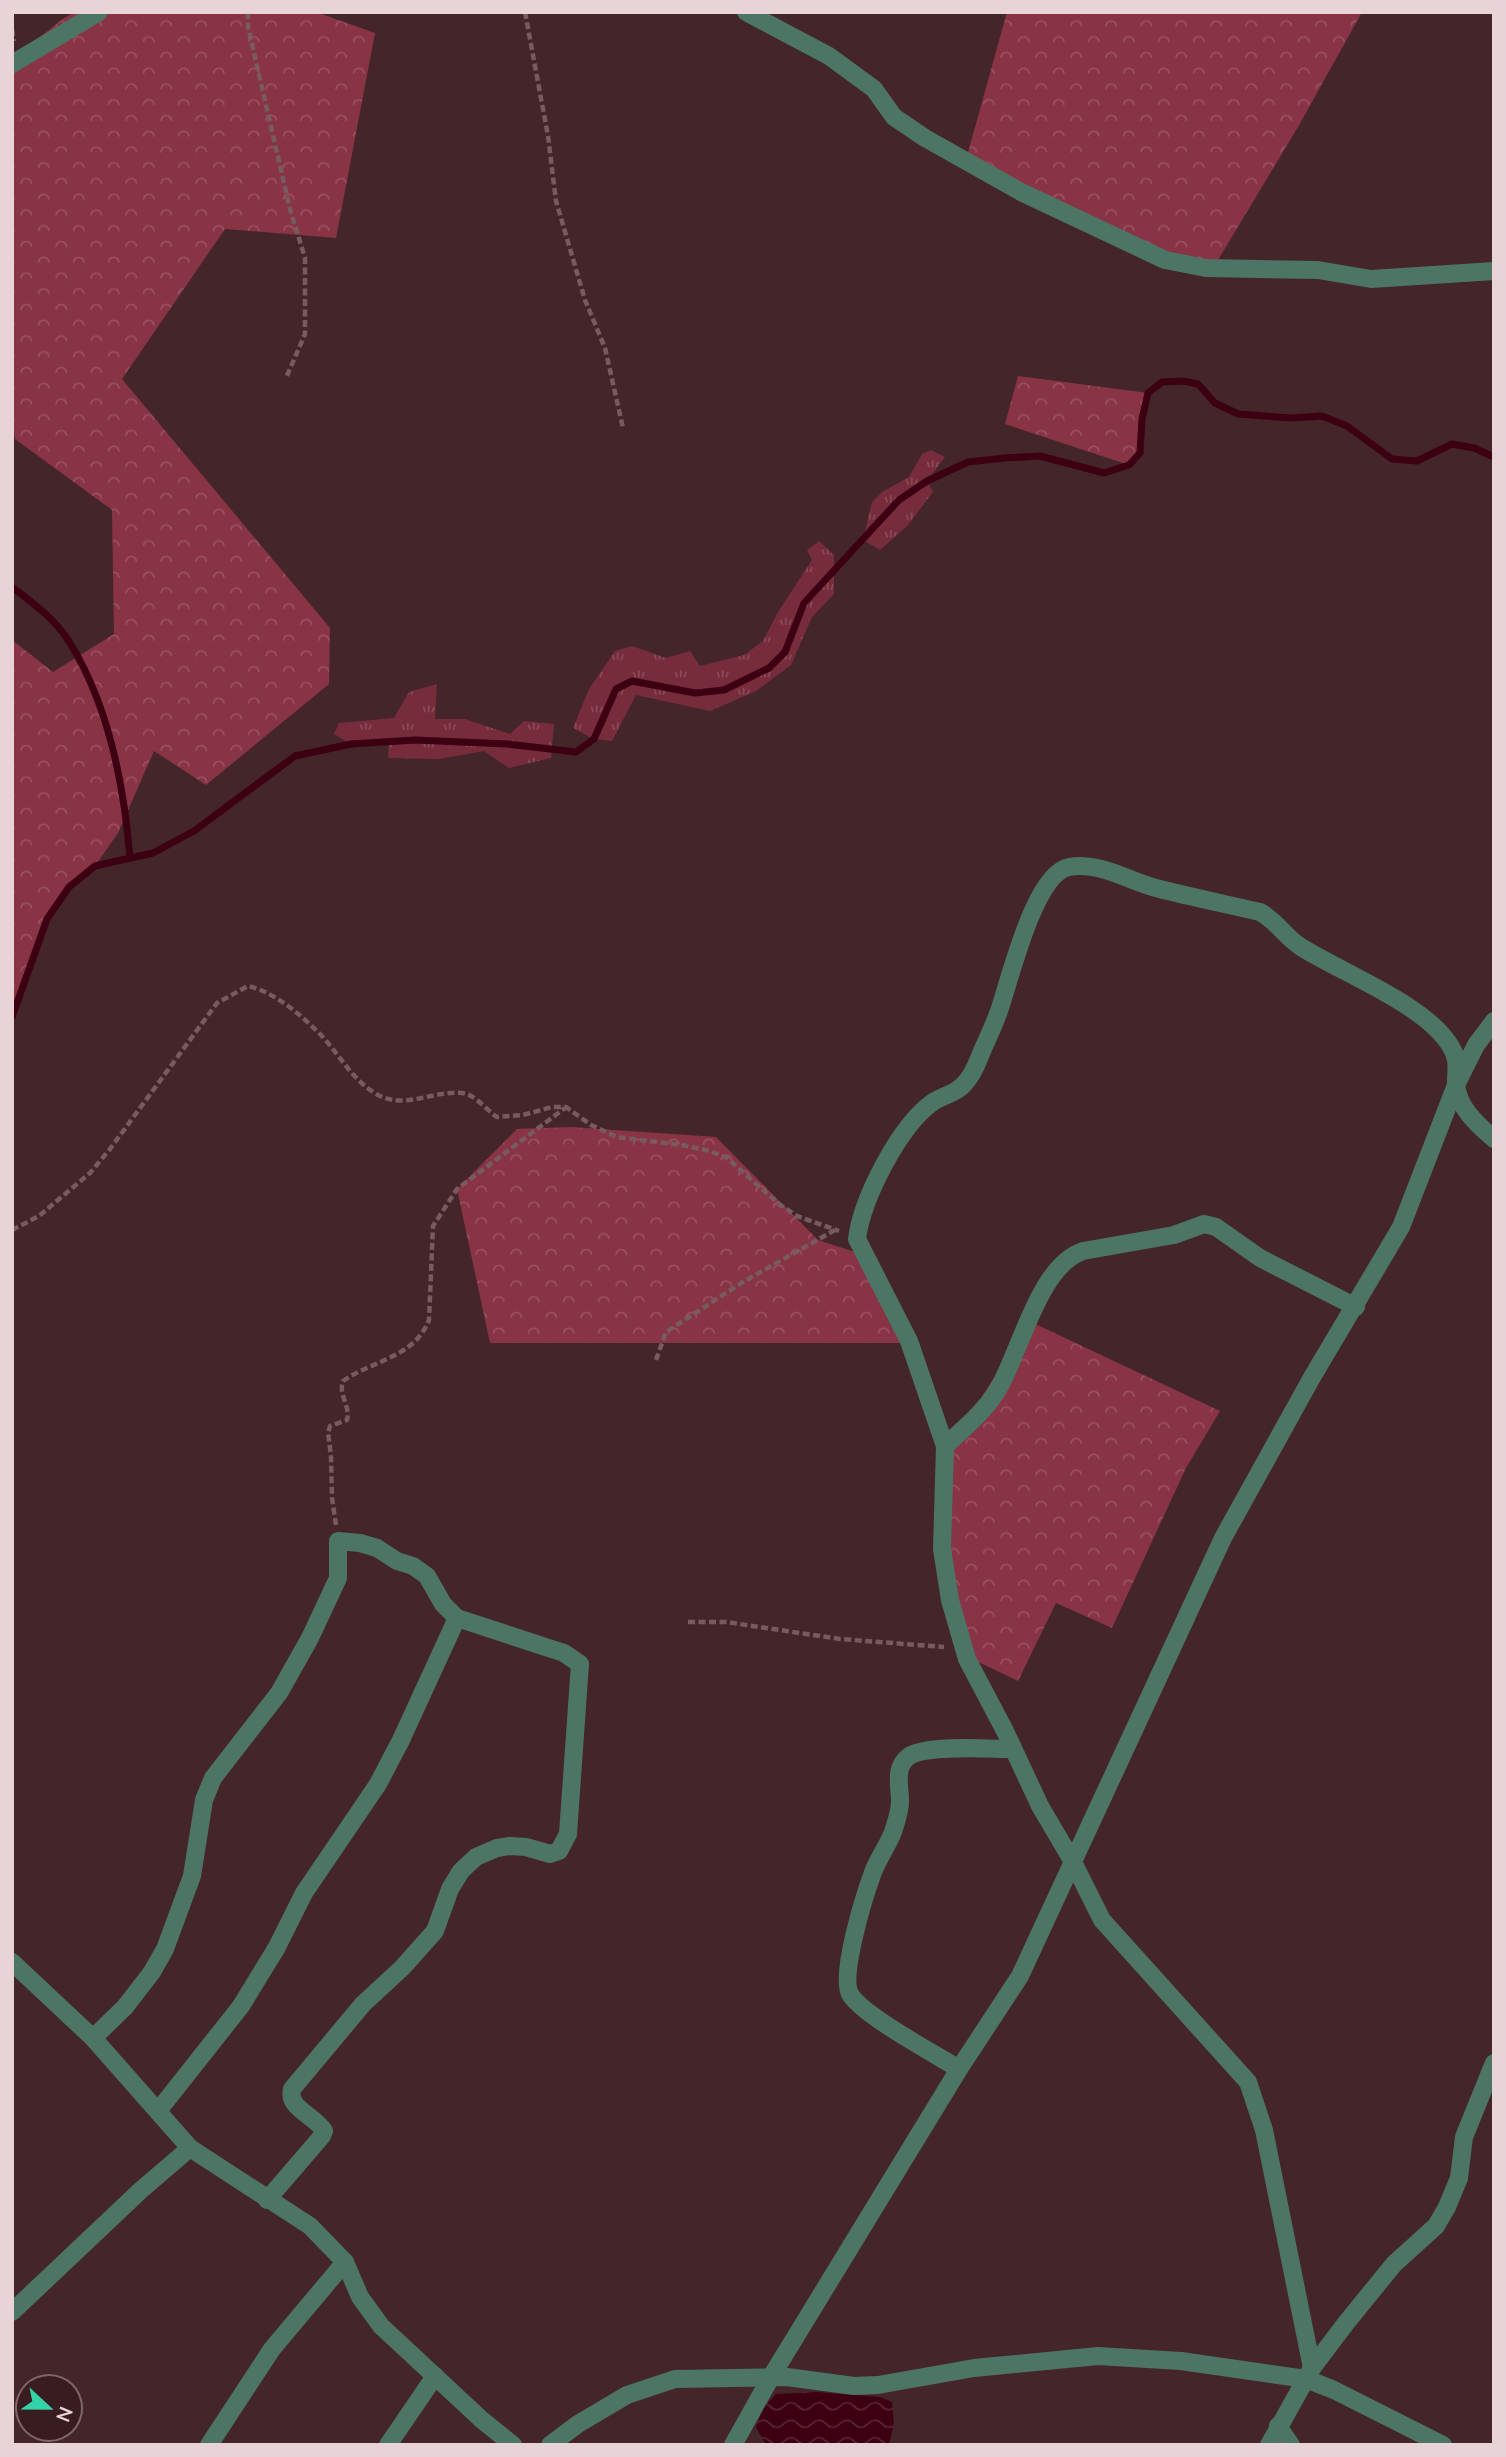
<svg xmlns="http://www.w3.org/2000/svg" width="1506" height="2457" viewBox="0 0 1506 2457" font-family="'Nunito Sans',sans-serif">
<defs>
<pattern id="grass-tufts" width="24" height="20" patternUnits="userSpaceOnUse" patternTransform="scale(1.75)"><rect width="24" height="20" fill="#772c3b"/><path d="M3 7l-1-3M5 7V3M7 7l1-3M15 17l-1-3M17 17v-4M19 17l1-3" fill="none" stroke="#8a4a57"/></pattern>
<pattern id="forest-crowns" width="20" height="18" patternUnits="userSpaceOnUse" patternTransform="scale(1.75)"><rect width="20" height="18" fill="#883445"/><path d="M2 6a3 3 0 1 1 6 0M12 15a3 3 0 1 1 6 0" fill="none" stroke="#99505f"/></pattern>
<pattern id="water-waves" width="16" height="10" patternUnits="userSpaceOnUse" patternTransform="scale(1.75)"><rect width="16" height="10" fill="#3c0012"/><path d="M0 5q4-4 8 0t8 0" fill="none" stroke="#582434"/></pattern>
</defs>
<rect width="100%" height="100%" fill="#44252a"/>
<!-- grass -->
<g fill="url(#grass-tufts)">
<path d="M931 450 945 457 927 481 933 492 908 525 880 550 863 540 872 502 882 492 909 477 922 454Z"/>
<path d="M819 541 834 555V594L812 617 791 665 756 691 710 711 636 695 612 741 594 739 573 728 589 689 615 651 632 646 666 658 690 651 700 666 744 655 763 641 778 612 812 560 807 550Z"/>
<path d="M437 684 435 719H465L510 734 524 721 554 724 551 758 509 768 484 751 439 759 388 758 389 741 351 744 334 734 339 723 394 718 409 692Z"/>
</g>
<!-- forest -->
<g fill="url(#forest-crowns)">
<path d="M75 12H316L375 33 336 238 225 229 122 379 330 628 329 684 206 785 154 751 118 833 95 866 69 887 47 919 12 1016V640L53 672 114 634 112 510 15 439 12 419V59L64 18Z"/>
<path d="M1007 12H1362L1298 127 1218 260 1184 263 1022 186 967 156Z"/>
<path d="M1018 376 1148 393 1142 419 1140 453 1129 465 1005 424Z"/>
<path d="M571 1127 716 1137 818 1240 855 1252 905 1343H490L457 1189 517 1129Z"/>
<path d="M1029 1321 1220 1411 1186 1468 1112 1628 1056 1603 1018 1681 968 1657 944 1553V1458Z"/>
</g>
<!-- water -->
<path fill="url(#water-waves)" d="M817 2392 880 2397 892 2402 894 2423 889 2445H766L756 2427 763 2408 776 2394Z"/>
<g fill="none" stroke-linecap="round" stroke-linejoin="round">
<!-- stream -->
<g stroke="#3c0012" stroke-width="7">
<path d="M12 587C33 603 56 620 70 643 109 706 124 784 130 858"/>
<path d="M12 1017 47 919 69 887 95 866 153 853 194 831 295 756 351 744 415 740 507 744 576 752 594 739 616 689 632 681 695 693 724 690 769 668 785 652 804 603 899 500 927 481 968 462 1005 458 1040 456 1104 473 1129 465 1140 453 1142 419 1148 393 1162 382 1183 381 1198 384 1215 403 1238 414 1291 418 1322 416 1347 426 1392 459 1417 461 1452 444 1474 448 1494 457"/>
</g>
<!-- path -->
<g stroke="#775b5f" stroke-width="4.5" stroke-dasharray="7 3.5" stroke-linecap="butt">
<path d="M248 12V27L290 209 305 258V334L286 378"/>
<path d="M525 12 548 136 556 201 585 300 605 348 623 428"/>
<path d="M12 29 14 41"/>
<path d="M12 1230 39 1216 90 1173 110 1149 217 1003 248 986C274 992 300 1014 319 1033 338 1052 350 1077 373 1092 402 1112 431 1090 462 1093 475 1094 486 1110 497 1117L523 1115 552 1107H566L591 1125 617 1137 682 1145 710 1151 727 1158 779 1204 797 1216 839 1231"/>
<path d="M656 1360 666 1332 743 1282 835 1230"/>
<path d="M336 1525 332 1498 331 1456 328 1433 330 1426 347 1420C351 1407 338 1395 343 1381 373 1360 414 1358 429 1320L433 1226 457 1189 565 1108"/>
<path d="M688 1622H726L840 1639 944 1647"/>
</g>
<!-- minor -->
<g stroke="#4c7566" stroke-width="18">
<path d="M746 12 829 56 874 89 894 117 925 138 1021 192 1165 260 1206 268 1318 270 1371 279 1494 271"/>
<path d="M12 64 99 12"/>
<path d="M945 1446C963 1429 984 1412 997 1391 1020 1354 1038 1266 1083 1251L1174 1235 1204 1224 1216 1227 1260 1258 1356 1307"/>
<path d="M12 1962 93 2038 190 2148 310 2226 345 2262 360 2297 381 2326 482 2420 513 2445"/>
<path d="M93 2038 125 2007 152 1972 165 1949 192 1876 204 1800 213 1778 279 1693 310 1638 338 1578V1541L360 1543 377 1548 397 1561 413 1566 427 1576 443 1604 457 1618 564 1653 580 1664 568 1834 559 1851 550 1854 526 1847 510 1846 497 1848 476 1857 461 1871 450 1889 435 1931 402 1968 363 2004 292 2089C287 2109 315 2115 324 2131L322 2136 267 2200"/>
<path d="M959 2069C935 2054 862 2015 850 1994 840 1975 864 1897 872 1875 877 1860 887 1847 893 1832 896 1822 900 1812 900 1801 900 1786 894 1768 908 1757 924 1744 990 1749 1013 1749"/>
<path d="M158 2111 241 2006 277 1947 304 1893 378 1784 401 1740 457 1618"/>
<path d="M12 2312 141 2190 190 2148"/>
<path d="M1312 2368 1264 2130 1248 2082 1102 1920 1073 1862 1040 1806 1005 1731 967 1659 950 1600 942 1549 945 1446 909 1341 857 1239C862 1199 899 1126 933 1102 940 1097 950 1095 957 1090 970 1082 977 1064 982 1051 988 1038 994 1025 999 1011 1010 980 1034 874 1069 867 1099 861 1129 881 1156 888 1191 897 1226 904 1260 912 1277 921 1285 937 1301 947 1342 973 1427 1005 1451 1047 1459 1060 1456 1069 1456 1083 1457 1107 1478 1125 1494 1139"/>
<path d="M1278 2426 1291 2445"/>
<path d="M209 2445 272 2349 345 2262"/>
<path d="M388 2445 435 2376"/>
<path d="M550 2445 578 2424 627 2395 675 2379 787 2377 854 2386 878 2385 974 2368 1098 2356 1181 2361 1306 2379 1334 2390 1443 2445"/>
<path d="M733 2445 771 2377 959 2069 1020 1976 1223 1538 1311 1379 1401 1227 1456 1085 1476 1045 1494 1021"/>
<path d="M1269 2445 1312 2368 1346 2323 1394 2264 1436 2226 1447 2207 1459 2178 1464 2137 1494 2063"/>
</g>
</g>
<!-- border -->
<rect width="1506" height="2457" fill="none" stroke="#e8d4d6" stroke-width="28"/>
<!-- north arrow -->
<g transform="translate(49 2408) rotate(112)"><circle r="33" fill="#391c20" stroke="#7f6669" stroke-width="2"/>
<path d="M0-5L12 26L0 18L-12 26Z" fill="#34d4a8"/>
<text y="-10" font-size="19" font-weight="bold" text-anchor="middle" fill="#e8d4d6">N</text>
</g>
</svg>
